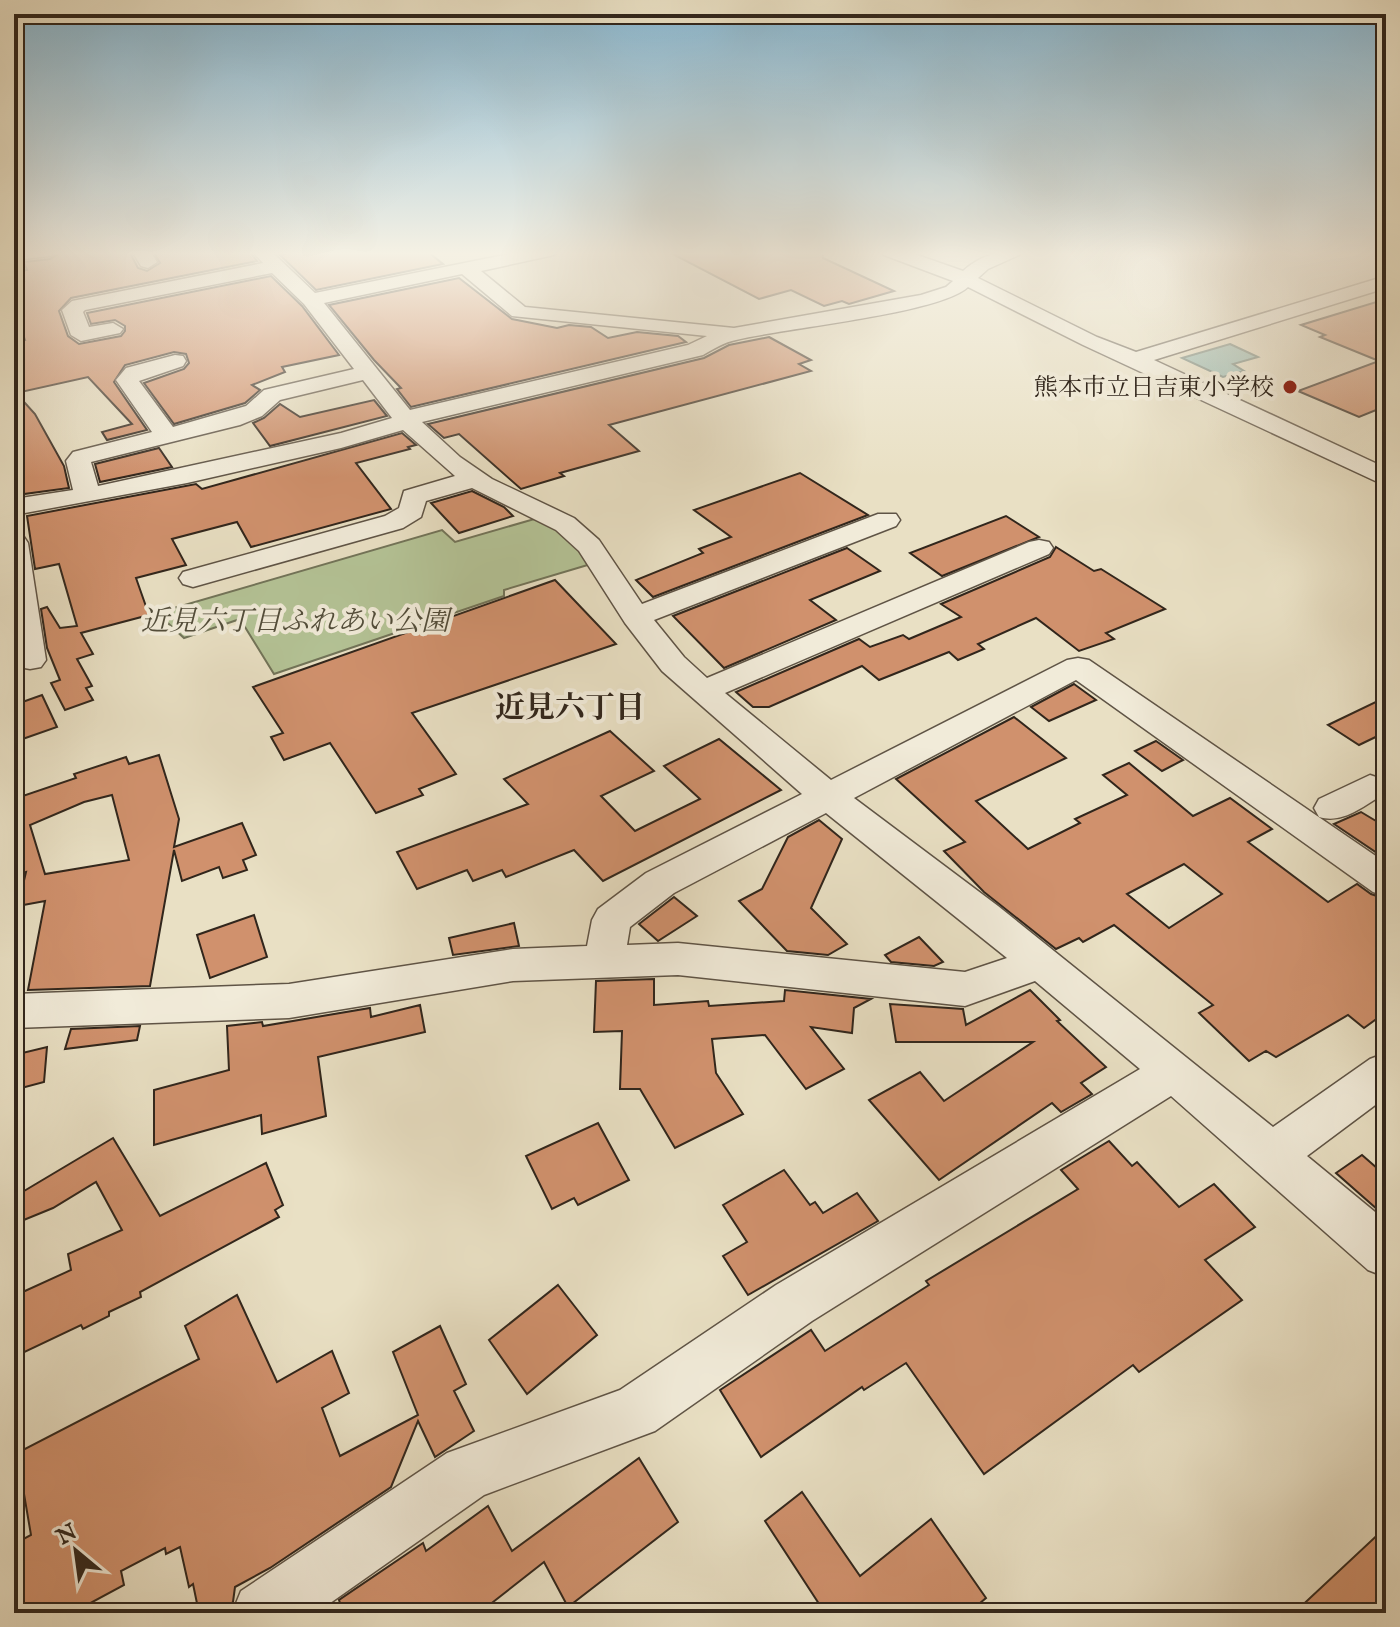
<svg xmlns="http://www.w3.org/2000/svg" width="1400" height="1627" viewBox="0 0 1400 1627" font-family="'IM FELL English','Noto Serif JP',serif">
<rect width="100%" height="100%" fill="#e9e0c4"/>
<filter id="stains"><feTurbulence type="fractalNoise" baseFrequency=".0025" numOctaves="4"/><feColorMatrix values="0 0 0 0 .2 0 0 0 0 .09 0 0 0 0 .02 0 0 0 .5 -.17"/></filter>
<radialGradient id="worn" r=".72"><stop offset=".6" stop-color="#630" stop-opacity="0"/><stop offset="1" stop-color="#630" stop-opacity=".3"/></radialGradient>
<!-- green -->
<path fill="#b4c396" stroke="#727459" stroke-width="2" d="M548 515 601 561 504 590V596L274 674 240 619 184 638 157 613 442 530 455 542Z"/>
<!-- water -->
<path fill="#97bdb4" stroke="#6e8177" stroke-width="2" d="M1230 344 1258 357 1233 364 1244 371 1223 377 1182 358Z"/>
<!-- building -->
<g fill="#d0916d" stroke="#31261c" stroke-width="2" fill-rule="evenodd">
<path d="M74 251H129L138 268 147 271 160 263 153 251H249L257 261 71 298 59 311 68 336 79 344 121 336 125 331V326L115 320 91 324 87 313 271 276 302 306 339 355 282 367 285 372 252 385 260 390 245 403 174 424 144 383 184 369 189 363 186 354 174 352 125 365 114 382 147 430 107 440 102 432 132 424 88 377 16 393 35 414 64 466 69 488 24 494V475L14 453V342L25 340 14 309V282L24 281 20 271 27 270 24 262 50 259 61 252Z"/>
<path d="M302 251H427L443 264 316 290 280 255Z"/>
<path d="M667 251H822L823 258 894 291 849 304 842 301 824 306 791 290 759 299Z"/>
<path d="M459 278 512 319 557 328 569 325 591 327 608 338 637 332 678 336 686 342 411 407 397 389 401 388 374 360 329 305Z"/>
<path d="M1386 299V406L1359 417 1298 391 1379 361 1320 337 1325 335 1301 325Z"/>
<path d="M769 337 811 360 799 364 811 371 609 425 639 451 560 473 564 476 521 489 459 434 444 438 428 424 704 358 729 345Z"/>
<path d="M374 400 387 416 270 446 253 423 264 418 280 404 300 417Z"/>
<path d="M402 433 416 445 408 447 410 449 356 463 391 509 251 547 237 522 172 539 186 565 136 578 149 615 81 633 93 654 77 659 92 686 86 688 93 700 65 710 51 683 60 680 47 648 41 609 47 607 60 628 77 626 59 564 35 569 27 516 196 484 202 489Z"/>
<path d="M159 448 172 467 100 482 95 464Z"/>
<path d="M800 473 868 515 653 597 636 580 703 553 699 549 731 537 694 510Z"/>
<path d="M472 491 504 507 513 516 459 533 431 503Z"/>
<path d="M1006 516 1039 537 942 576 910 553Z"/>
<path d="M1056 547 1094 571 1101 569 1165 609 1106 633 1114 639 1079 651 1036 618 978 644 984 649 958 660 949 652 879 680 862 666 769 707H753L736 692 859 639 870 647 903 635 909 639 961 617 941 604 1050 557Z"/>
<path d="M847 548 880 571 810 600 836 620 724 668 673 616Z"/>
<path d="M555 580 616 644 412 713 456 774 419 789 423 795 376 813 330 743 284 760 271 737 283 733 253 687Z"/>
<path d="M1074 684 1096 700 1049 721 1031 707Z"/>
<path d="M42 695 57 727 14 742V705Z"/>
<path d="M1386 697V732L1359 745 1328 725Z"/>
<path d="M1014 717 1066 758 976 801 1028 849 1080 823 1075 819 1127 795 1103 775 1129 763 1193 816 1230 798 1272 829 1248 842 1328 902 1357 884 1371 894 1386 899V1012L1364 1028 1348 1015 1276 1057 1266 1051 1249 1061 1199 1013 1213 1005 1114 925 1083 942 1079 938 1056 949 984 892 944 851 965 842 896 779ZM1184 864 1222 894 1169 928 1127 894Z"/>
<path d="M610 731 654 771 601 796 635 831 700 799 664 766 719 739 781 790 603 881 574 850 506 877 502 870 473 881 467 870 417 889 397 852 528 804 504 779Z"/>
<path d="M1156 741 1183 760 1162 771 1135 751Z"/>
<path d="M159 755 179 819 174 847 242 823 256 855 243 860 247 870 223 878 219 867 182 881 174 850 150 986 28 990 45 901 18 906 26 872 14 876V794L19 793 20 797 76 778 74 774 126 757 129 764ZM112 795 129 860 45 874 30 825 84 802Z"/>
<path d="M1361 812 1386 827V859L1334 824Z"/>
<path d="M819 820 842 839 811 908 847 944 828 955 787 951 739 901 762 889 788 837Z"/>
<path d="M674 897 697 916 658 941 639 924Z"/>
<path d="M254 915 267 957 210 978 197 935Z"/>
<path d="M514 923 519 946 453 955 449 938Z"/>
<path d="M919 937 943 962 934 966 891 962 885 955Z"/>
<path d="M654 979V1005L708 1001 709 1006 784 1001 785 990 871 999 854 1008 852 1033 811 1027 844 1069 806 1089 765 1035 712 1039 716 1073 743 1114 675 1148 640 1089H620L622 1031 594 1032 596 981Z"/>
<path d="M1030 990 1060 1020 1057 1021 1106 1067 1081 1083 1092 1094 1061 1112 1052 1103 939 1180 869 1100 920 1072 944 1101 1033 1042H896L890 1004 963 1009 966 1025Z"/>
<path d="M420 1005 425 1032 318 1057 326 1116 262 1134 261 1115 154 1145V1090L229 1070 227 1026 262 1022 263 1026 370 1008 371 1017Z"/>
<path d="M140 1026 137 1040 65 1049 71 1029Z"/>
<path d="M47 1047 44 1082 14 1090V1055Z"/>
<path d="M598 1123 629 1180 578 1205 574 1198 552 1209 526 1156Z"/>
<path d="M113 1138 160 1216 266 1163 283 1205 275 1210 279 1217 140 1292 141 1297 109 1312V1316L83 1329 81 1325 14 1357V1296L71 1270 68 1254 122 1230 96 1182 53 1208 14 1224V1197Z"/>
<path d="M1109 1141 1132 1166 1137 1162 1179 1207 1214 1184 1255 1227 1205 1260 1242 1300 1139 1372 1133 1365 984 1474 906 1363 864 1390 862 1387 761 1457 720 1390 811 1330 825 1351 929 1285 926 1281 1078 1189 1061 1170Z"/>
<path d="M1362 1155 1386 1176V1217L1336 1173Z"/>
<path d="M784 1170 810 1205 815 1202 823 1213 857 1193 878 1221 748 1295 723 1256 747 1242 723 1205Z"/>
<path d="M558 1285 597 1335 527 1394 489 1340Z"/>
<path d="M237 1295 277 1382 332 1351 349 1393 322 1408 340 1456 418 1415 393 1352 440 1326 466 1384 454 1391 474 1431 435 1457 418 1421 391 1487 270 1568 235 1587 233 1602 214 1613H199L193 1584 189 1587 180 1547 166 1554 165 1548 121 1571 124 1585 72 1613H14V1544L31 1535 17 1453 199 1359 185 1326Z"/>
<path d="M639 1458 678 1522 568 1607 544 1562 479 1613H326L340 1603 339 1600 423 1543 426 1551 488 1506 512 1551Z"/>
<path d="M802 1492 860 1576 931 1519 986 1598 968 1613H825L765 1521Z"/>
<path d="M1386 1527V1613H1294Z"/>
</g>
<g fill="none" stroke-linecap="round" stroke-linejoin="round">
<defs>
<g id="minor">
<path d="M14 251H59L50 256 14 260Z"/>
<path d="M132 251H150L157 262 148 268 141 266Z"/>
<path d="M252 251H271L315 293 524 251H557L554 255 481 271 525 307 734 328 921 295 946 287 953 281 884 255 881 251H906L963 271C981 255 998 251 1022 251L1019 255 988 269 978 278 1097 337 1136 352 1386 276V288L1154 360 1386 468V486L1083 345 968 287C939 314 783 328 736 340 725 342 713 349 703 355L422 422 460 457 492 479 574 518 599 540 642 604 878 514H896L900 520 896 526 654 620 684 657 707 678 1029 542 1039 540 1049 542 1053 548 1049 554 725 693 831 780 1067 660 1078 658 1089 660 1386 863V896L1373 892 1076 680 854 798 998 906 1273 1127 1370 1059 1386 1053V1097L1307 1156 1386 1221V1277L1368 1270 1171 1096 812 1321 655 1431 484 1495 316 1613H232L241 1591 447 1453 620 1390 776 1285 1140 1069 1035 981 965 1006 678 975 513 981 289 1018 14 1028V994L289 984 513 949 587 946 592 920 598 909 646 873 802 794 662 671 625 623 579 551 556 530 472 488 426 501 421 517 403 528 193 587 183 584 179 578 183 572 385 516 399 508 404 491 455 476 403 430 341 448 187 483 14 515V499L73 490 66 461 73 452 152 432 116 380 126 368 175 355 183 356 186 361 183 366 139 381 173 427 246 406 264 390 354 369 304 304 272 273 85 310 83 312 89 327 113 323 123 329 120 333 81 341 71 335 62 310 72 301 263 263ZM462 274 512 316 707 336 688 345 410 410 324 303ZM363 380 392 418 341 433 98 486 91 462 240 425 262 416 280 400ZM826 813 1007 958 965 972 678 943 627 945 630 927 674 893Z"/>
<path d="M14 535 24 537 28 543 46 660 41 667 30 669 19 667 14 656Z"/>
<path d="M1370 775 1382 779 1386 784 1382 795C1362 807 1343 824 1319 817L1314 808 1319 799Z"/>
</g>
</defs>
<!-- minor casing -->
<use href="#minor" stroke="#5f5446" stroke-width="3"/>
<!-- minor -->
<use href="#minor" fill="#f1ebd9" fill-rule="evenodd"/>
</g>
<!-- sky -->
<linearGradient id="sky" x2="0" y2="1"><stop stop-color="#87b8d3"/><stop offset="0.53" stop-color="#f5f1e4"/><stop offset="1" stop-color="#f5f1e4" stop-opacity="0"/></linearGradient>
<rect width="1400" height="478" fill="url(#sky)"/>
<!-- markers -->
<circle fill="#8f2418" stroke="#f1ebd9" stroke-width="3" cx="1290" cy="387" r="8"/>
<g text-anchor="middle" stroke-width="8" stroke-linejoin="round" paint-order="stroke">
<!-- far-poi labels -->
<g font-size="24" fill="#31261c" stroke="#f1ebd9" text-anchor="end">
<text x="1274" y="395">熊本市立日吉東小学校</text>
</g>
<!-- park labels -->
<g font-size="28" font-style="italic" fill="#524d3a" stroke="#f1ebd9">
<text x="295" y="630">近見六丁目ふれあい公園</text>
</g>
<!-- neighbourhood labels -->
<g font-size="30" font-weight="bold" fill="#31261c" stroke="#f1ebd9">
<text x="570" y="717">近見六丁目</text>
</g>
</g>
<!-- margin -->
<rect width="1400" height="1627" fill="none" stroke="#e9e0c4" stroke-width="48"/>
<rect x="16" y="16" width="1368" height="1595" fill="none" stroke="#31261c" stroke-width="4"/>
<rect x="24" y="24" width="1352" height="1579" fill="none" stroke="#31261c" stroke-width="2"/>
<!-- north arrow -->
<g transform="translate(76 1551) rotate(331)" stroke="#f1ebd9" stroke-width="6" paint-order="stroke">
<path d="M0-6L14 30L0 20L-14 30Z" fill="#31261c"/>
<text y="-12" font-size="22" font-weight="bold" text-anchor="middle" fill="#31261c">N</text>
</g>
<rect width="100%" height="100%" filter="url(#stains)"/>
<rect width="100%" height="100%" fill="url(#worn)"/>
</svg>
